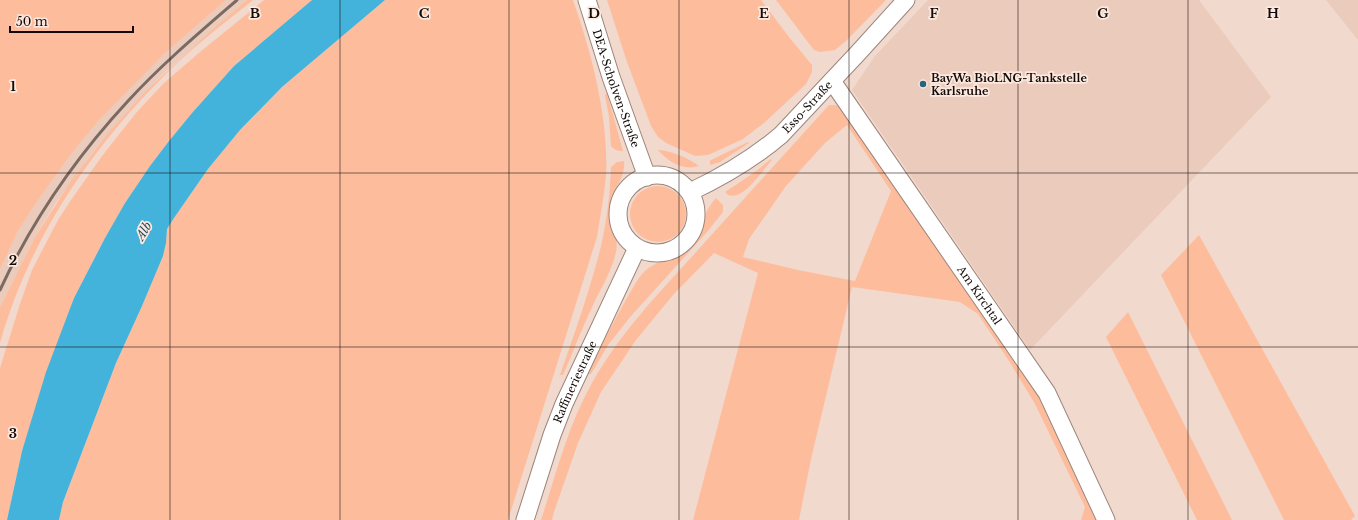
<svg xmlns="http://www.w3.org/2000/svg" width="1358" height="520" viewBox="0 0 1358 520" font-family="'Libre Baskerville',serif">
<rect width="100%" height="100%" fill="#f2d9cd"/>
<!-- built -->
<g fill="#ebcbbc">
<path d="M226 0H247L162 75 127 112 93 152 55 204 34 239 0 307V269L18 231 38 200 71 154 99 120 133 83 164 54Z"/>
<path d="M928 0H1199L1271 97 1030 350 852 90 875 56Z"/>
<path d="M1326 0H1358V40Z"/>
</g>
<!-- green -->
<g fill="#fdbd9d" fill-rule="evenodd">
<path d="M0 0H226L164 54 99 120 71 154 38 200 18 231 0 269Z"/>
<path d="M247 0H253C222 25 189 50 161 79 88 152 28 243 0 343V307L34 239 71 181 109 132 146 91 214 28Z"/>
<path d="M264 0H312L234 66 192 113 169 141 150 166 125 203 105 238 74 298 22 451 7 520H0V368L20 304 32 270 58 220 71 200 102 156 136 113 164 83 200 52Z"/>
<path d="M385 0H573C592 54 609 119 606 177 604 197 600 217 597 237L508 520H59L63 502 116 363 142 306 163 256 166 243 167 229 174 218 208 169 240 130 282 87Z"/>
<path d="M607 0H761L789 37 812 65V72L806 84 764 123 743 139 717 151 708 155 695 156 666 143 658 137 651 126 627 62Z"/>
<path d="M776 0H886L847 40 835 50 820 52 814 50Z"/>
<path d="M607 93 623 151C618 151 614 150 611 146L609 117 605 95Z"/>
<path d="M829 105H835L841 107 1024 370 1042 401 1099 520H1081L1085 507 1035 404 1009 361 978 314 960 302 852 287 811 459 799 520H693L758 273 714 253 673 295 636 340 601 392 578 443 554 512 552 520H541C556 474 568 425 592 383 608 354 628 329 649 304ZM847 125 891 191 855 281 798 270 743 257 749 239 786 186 825 143Z"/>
<path d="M748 142 749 143 720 162 710 165V161L711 160Z"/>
<path d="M658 150C670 150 690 159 699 166 683 171 668 162 658 150Z"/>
<path d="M771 159 772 160C763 170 749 191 737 195 734 196 731 196 728 195L725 192 755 172Z"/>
<path d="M624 161C626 176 615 186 611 201 607 220 620 237 616 252 612 271 601 288 593 305 582 328 573 352 563 375H560C575 332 590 290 601 246 607 220 610 193 611 167L617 162Z"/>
<circle cx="658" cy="214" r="28"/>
<path d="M716 198 723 205V212L707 232 631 316 608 345 591 374H588C599 348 613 323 627 298 632 290 637 279 644 272 659 257 681 260 695 242 701 234 702 225 705 216 707 209 711 204 716 198Z"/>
<path d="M1199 235 1355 516 1351 520H1284L1161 275Z"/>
<path d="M1128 312 1232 520H1197L1106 337Z"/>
</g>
<!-- water -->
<path fill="#44b3db" d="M312 0H385L282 87 240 130 208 169 174 218 167 229 166 243 163 256 142 306 116 363 63 502 59 520H7L22 451 46 372 74 298 105 238 125 203 150 166 169 141 192 113 234 66Z"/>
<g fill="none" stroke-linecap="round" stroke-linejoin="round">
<defs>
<g id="street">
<path id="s1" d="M587 0 611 77 647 177"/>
<path id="s2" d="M832 81 1047 393 1106 520"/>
<circle cx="657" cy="214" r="39"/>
<path id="s3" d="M690 192C722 177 754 158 781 135L858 53 906 0"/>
<path id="s4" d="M525 520 552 435 564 404 637 248"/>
</g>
</defs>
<!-- street casing -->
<use href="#street" stroke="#9c857a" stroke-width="19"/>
<!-- street -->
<use href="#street" stroke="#fff" stroke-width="17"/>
<!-- rail -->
<path stroke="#7a6a62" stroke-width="3" d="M0 290C32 221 76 157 128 101 162 64 200 32 237 0"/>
</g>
<!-- grid -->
<path fill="none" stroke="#120a06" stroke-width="1" stroke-opacity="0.55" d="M170 0V520M340 0V520M509 0V520M679 0V520M849 0V520M1018 0V520M1188 0V520M0 173H1358M0 347H1358"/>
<!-- markers -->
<circle fill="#28657c" stroke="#fce8de" stroke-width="1.5" cx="923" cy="84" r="4"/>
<g text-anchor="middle" stroke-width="3.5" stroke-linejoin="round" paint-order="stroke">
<!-- poi labels -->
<g font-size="11" font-weight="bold" fill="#120a06" stroke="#fce8de" text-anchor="start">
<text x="931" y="82">BayWa BioLNG-Tankstelle<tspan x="931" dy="13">Karlsruhe</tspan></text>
</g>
<!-- street labels -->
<g font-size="11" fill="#120a06" stroke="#fce8de">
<text dy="4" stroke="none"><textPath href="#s1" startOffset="93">DEA-Scholven-Straße</textPath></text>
<text dy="4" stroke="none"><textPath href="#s3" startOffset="146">Esso-Straße</textPath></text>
<text dy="4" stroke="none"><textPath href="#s2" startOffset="260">Am Kirchtal</textPath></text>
<text dy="4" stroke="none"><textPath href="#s4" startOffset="147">Raffineriestraße</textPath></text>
</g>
<!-- water labels -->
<g font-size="12" font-style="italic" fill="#224f61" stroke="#fce8de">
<text transform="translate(144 231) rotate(-60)" y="4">Alb</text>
</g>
</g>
<g font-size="13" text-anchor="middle" font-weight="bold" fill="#120a06" stroke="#fce8de" stroke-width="3.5" stroke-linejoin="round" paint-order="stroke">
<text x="255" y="18">B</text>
<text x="424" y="18">C</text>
<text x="594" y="18">D</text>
<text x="764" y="18">E</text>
<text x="934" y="18">F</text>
<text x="1103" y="18">G</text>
<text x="1273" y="18">H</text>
<text x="13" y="91">1</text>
<text x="13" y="265">2</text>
<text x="13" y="438">3</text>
</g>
<!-- scale -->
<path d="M10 26v6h123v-6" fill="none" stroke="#120a06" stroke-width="2"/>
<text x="16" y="26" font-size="12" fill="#120a06" stroke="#fce8de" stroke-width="3" paint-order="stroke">50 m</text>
</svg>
